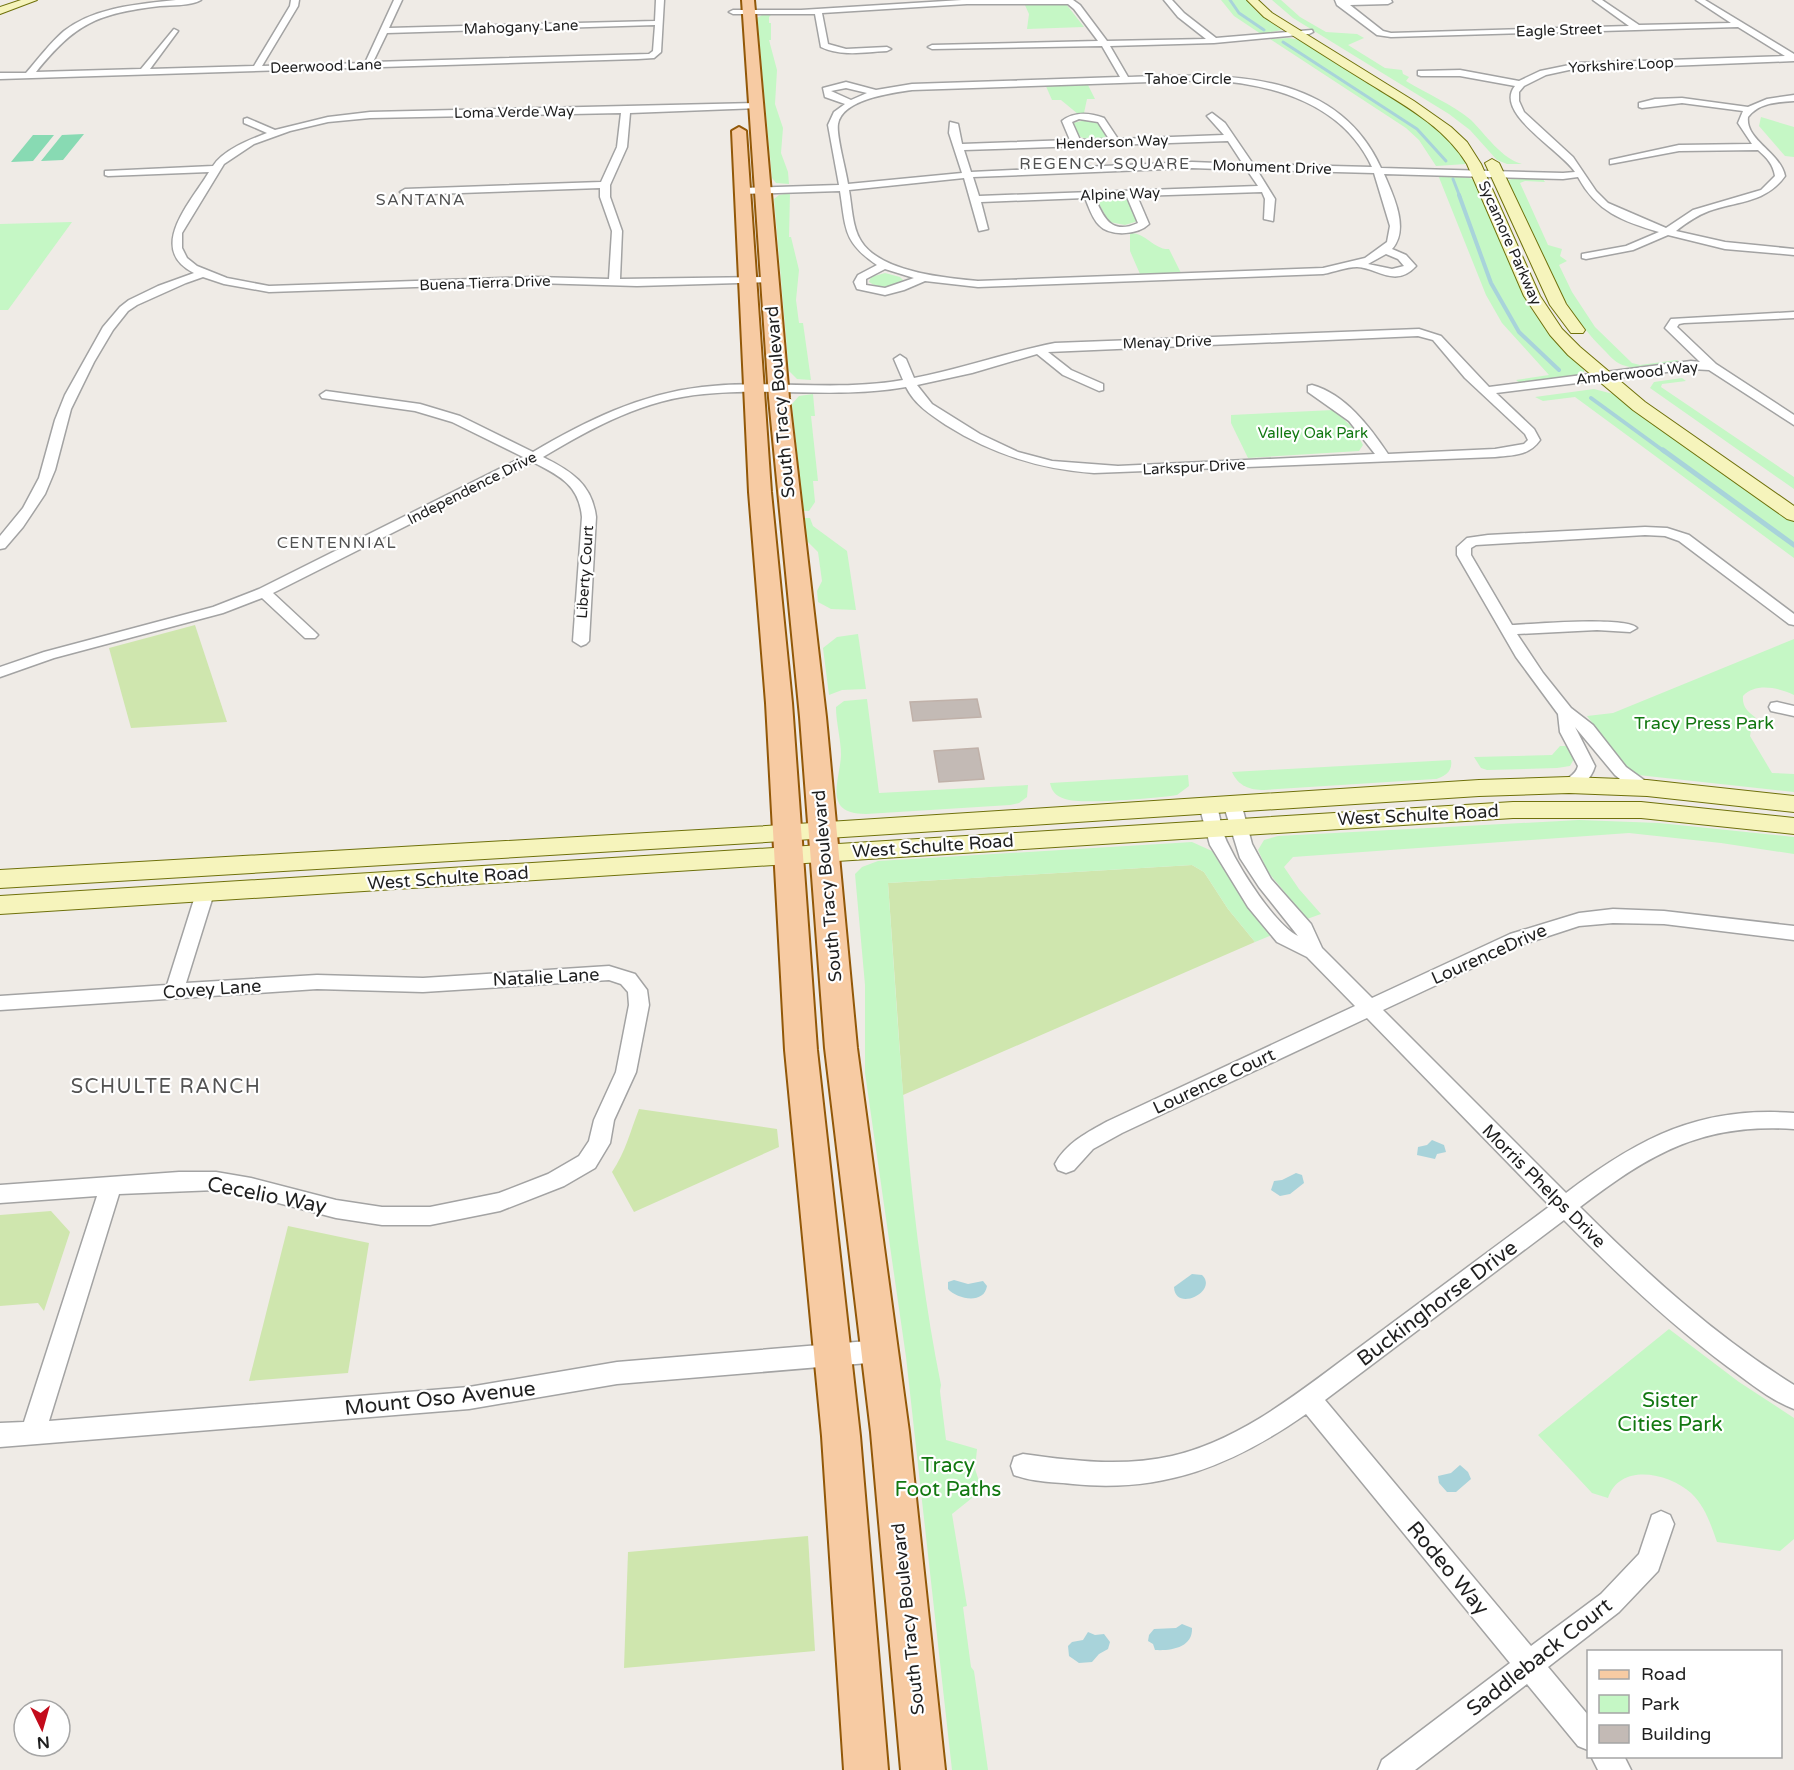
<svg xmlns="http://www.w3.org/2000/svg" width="1794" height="1770" viewBox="0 0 1794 1770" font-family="'Varela Round',sans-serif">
<rect width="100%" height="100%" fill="#efebe6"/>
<!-- grass -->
<g fill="#cfe6ae">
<path d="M195 625 227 722 131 728 109 648Z"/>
<path d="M1192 865 1204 872 1228 909 1255 942 903 1095 888 883Z"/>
<path d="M639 1109 777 1129 779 1147 634 1212 612 1172C626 1151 630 1132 639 1109Z"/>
<path d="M51 1211 70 1232 44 1311 38 1303 0 1306V1215Z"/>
<path d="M288 1226 369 1243 348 1373 249 1381Z"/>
<path d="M808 1536 815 1651 624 1668 628 1552Z"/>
</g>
<!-- park -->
<g fill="#c5f7c5">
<path d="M1221 0H1247L1256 11 1282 30 1261 34 1234 16Z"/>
<path d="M1272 0H1281L1300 17 1326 32 1357 34 1364 38 1348 45 1385 68 1402 70 1403 74 1409 77 1406 81C1427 94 1452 104 1471 120 1485 134 1502 159 1522 164H1507L1497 160 1470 130 1449 114 1293 18Z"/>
<path d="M1024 3 1066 4 1084 27 1027 29 1029 14Z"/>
<path d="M772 14 769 17V23H771V40H769L777 70 775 104 783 128 781 153 788 172 789 184 776 183 772 178 757 18 762 15Z"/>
<path d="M1289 38 1301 40C1338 63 1455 125 1466 164L1436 166 1419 140 1406 128 1270 39Z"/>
<path d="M1087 83 1095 99H1087L1084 113 1078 114 1061 100H1052L1045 84Z"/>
<path d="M1761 117 1794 127V157L1785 156 1759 126Z"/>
<path d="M1086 120 1100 124 1106 135 1104 139C1087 139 1077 142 1073 123Z"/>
<path d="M1438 175 1466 176 1475 181 1518 282 1532 310 1544 326 1584 368V373L1578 376 1520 383 1516 380 1549 375 1502 323 1486 295Z"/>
<path d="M1516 178 1543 179 1545 182 1525 181 1520 183 1548 245 1562 249 1560 256 1567 261 1559 265 1572 292 1595 327 1632 363 1640 365 1677 360 1681 363C1663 365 1642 371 1626 366 1616 364 1610 356 1604 350 1557 304 1535 241 1508 183V180Z"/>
<path d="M790 193 789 237H791L799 270 796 300 799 323H803L811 380 797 379 789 371 774 199 779 195Z"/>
<path d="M1125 197 1130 201 1138 221 1125 225 1109 222 1098 202 1099 198Z"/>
<path d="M72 222 8 310H0V224Z"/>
<path d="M1130 233C1145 232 1154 250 1169 249L1181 273 1140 274 1130 251Z"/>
<path d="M885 273 900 277 903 280C894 289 879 289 869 282L871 277Z"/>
<path d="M1682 378 1686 381 1662 384 1661 387 1794 477V489L1650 388 1654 382Z"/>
<path d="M1594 389 1617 395 1794 521V558L1575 397 1543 401 1535 397Z"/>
<path d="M813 394 815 416H811L818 481H813L815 502 809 511H803L792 404 799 396Z"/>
<path d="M1334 410 1354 429 1363 445 1359 451 1248 458 1231 423V415Z"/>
<path d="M810 518 813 526 847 551 856 610 831 609 818 602 817 591 822 581 818 552 805 539 803 518Z"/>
<path d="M858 634 866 689 842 690 829 695 823 648 837 637Z"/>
<path d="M1794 639V695C1779 688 1756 682 1743 696 1742 707 1748 712 1756 718L1753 720 1750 736 1772 773 1794 774V792L1638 775 1625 766 1587 716 1613 713Z"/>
<path d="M867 699 879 793 1028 785 1027 797 1019 803 1010 805 866 814C822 814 840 781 841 755 841 739 836 723 836 707L844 701Z"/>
<path d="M1560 746H1570L1575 757 1570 766 1557 768 1487 770 1481 768 1474 757 1552 755Z"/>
<path d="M1451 760C1453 771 1445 777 1435 779L1264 790C1250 790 1238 786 1232 772Z"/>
<path d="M1188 775 1189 786 1177 795C1157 798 1081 805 1065 799 1056 796 1052 792 1050 783Z"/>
<path d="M1579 820 1659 823 1794 837V854L1721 843 1629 833 1293 857 1284 867 1299 889 1321 914 1307 919 1268 872 1258 850 1264 840 1278 836Z"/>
<path d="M1192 842 1212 851 1244 901 1272 935 1255 942 1228 909 1204 872 1192 865 888 883C900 1050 908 1220 941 1385L940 1391 946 1440 977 1449 975 1469 982 1490 952 1514 967 1606 963 1607 971 1667 974 1671 988 1770H952L906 1357 865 1073V985L855 874 862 867 878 861Z"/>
<path d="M1669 1329 1739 1382 1794 1418V1539L1780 1551 1717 1542C1711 1525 1705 1506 1691 1493 1669 1473 1620 1462 1608 1498L1592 1493 1538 1435Z"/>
</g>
<!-- pitch -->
<g fill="#88dab3">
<path d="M84 134 63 160 41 161 62 135Z"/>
<path d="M33 135H54L33 161 11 162Z"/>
</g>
<!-- water -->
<g fill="#a8d3da">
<path d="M1432 1140 1444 1145 1446 1152 1437 1154 1435 1159 1417 1155 1418 1147 1427 1145Z"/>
<path d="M1296 1173 1302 1175 1304 1183 1290 1194 1280 1196 1271 1190 1274 1181 1282 1180Z"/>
<path d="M1192 1274 1202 1275C1219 1291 1175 1313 1174 1287Z"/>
<path d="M954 1280 968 1284 983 1281 987 1286C984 1305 957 1299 948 1289V1282Z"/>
<path d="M1460 1465 1468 1472 1471 1479 1456 1492H1447L1439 1483 1438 1476 1451 1473Z"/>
<path d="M1182 1624 1192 1628C1193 1648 1170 1651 1155 1650L1153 1644 1148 1641 1149 1635 1154 1629 1176 1628Z"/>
<path d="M1088 1632 1095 1635 1104 1634 1110 1642 1108 1649 1099 1654 1092 1662 1079 1663 1069 1656 1068 1646 1072 1642 1083 1640Z"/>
</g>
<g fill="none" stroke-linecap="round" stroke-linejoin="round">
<!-- stream-far2 -->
<g stroke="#a8d3da" stroke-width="3">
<path d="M1230 0 1239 13 1264 30"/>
<path d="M1283 42 1417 129 1446 161"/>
<path d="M1453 179 1460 197"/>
</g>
<!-- stream-far1 -->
<g stroke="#a8d3da" stroke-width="4">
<path d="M1459 195 1491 283 1519 332 1559 370"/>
<path d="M1591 398 1665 452"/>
</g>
<!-- stream -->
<path stroke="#a8d3da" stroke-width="5" d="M1663 450 1794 545"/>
</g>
<!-- building -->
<g fill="#c3bab5" stroke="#c0b1a9" stroke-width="1.5">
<path d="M977 699 981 717 913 721 910 702Z"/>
<path d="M978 748 984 779 939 782 934 751Z"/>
</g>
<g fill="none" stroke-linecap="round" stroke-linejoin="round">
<defs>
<g id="street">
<path d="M176 0H201C191 6 172 5 160 6 96 14 76 23 36 72L141 69 174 29 178 31 150 69 254 66 290 6 291 0H299L298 6 262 66 365 63 394 0H402L389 28 655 21 656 0H664L661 52 654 58 638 59 0 79V73H26C39 58 50 43 64 31 95 7 139 4 176 0ZM655 25 653 51 649 54 373 62 387 33Z"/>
<path d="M962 0H1073L1080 5 1107 41 1206 39 1178 17 1164 0H1172L1184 13 1216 38 1312 30 1313 32 1309 34 1214 43 1110 46 1128 77C1221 74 1335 67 1381 168L1563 173 1575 172C1561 150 1493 113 1515 86L1460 76H1421L1418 75V71L1460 70 1519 81 1540 71 1579 63 1785 56 1738 27 1391 37 1377 35 1337 5 1335 0H1391L1392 2 1388 4 1350 5 1383 31 1391 33 1629 26 1593 0H1602L1639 25 1731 23 1696 0H1705L1794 54V61L1569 70 1546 75 1524 86 1519 92V101L1524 112 1573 157 1596 191 1608 203 1666 228 1693 210 1761 190 1775 176C1773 164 1767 158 1758 150L1679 151 1610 164V160L1679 145 1752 144 1738 123 1743 111 1682 103 1642 108 1639 107V103L1655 99 1682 98 1748 107 1767 99 1794 95V101C1777 102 1759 103 1748 117 1745 140 1780 152 1785 176 1766 203 1737 201 1709 211 1696 216 1686 223 1676 231L1725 242 1794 249V255L1725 249 1668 235 1633 250 1586 259 1582 258V254L1626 246 1659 232C1622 221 1597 212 1578 177L1563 179 1384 174C1393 195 1410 229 1392 249L1406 255 1416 266C1395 289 1376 267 1357 267 1346 267 1334 272 1323 274L978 287 925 281 904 290 885 295 857 289 854 282 858 275 877 265C843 242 846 229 840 191L742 194 737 191 742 188 839 185 828 125 834 112 845 104 825 97 823 88 846 82 876 90 912 84 1120 77 1102 46 932 49 928 47 932 45 1098 41 1074 9 1068 4H967L822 13 828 44 846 49 887 47 891 49 887 51C865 52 842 57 821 47L815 14H733L729 12 733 10H801ZM1209 80C1274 84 1343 104 1372 167L1253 164 1225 123 1212 113 1207 116 1224 135 1118 139 1104 118C1090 113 1075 111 1062 121L1070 140 962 144 958 124 950 122 949 133 962 173 848 184C846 170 836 135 838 124 842 99 892 93 912 90ZM846 88 867 93 851 100 831 91ZM1079 119 1098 122 1109 139 1080 140 1072 122ZM1228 141 1243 164 1192 162 971 172 964 150ZM1192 168 1247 170 1258 186 979 196 973 177ZM1257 170 1374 173 1390 226 1387 242 1365 258 1323 268 978 281C945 278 880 272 861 241 852 227 852 206 849 190L964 178 979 231 988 229 981 202 1085 198C1089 207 1092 218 1099 225 1110 237 1138 235 1149 224L1137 196 1262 192 1265 199 1264 219 1273 221 1275 199ZM1127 197 1138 223C1112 235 1104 219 1095 198ZM1386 254 1398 259 1404 266 1392 269 1368 264ZM885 269 914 278 885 288 866 285V279Z"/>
<path d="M756 103 759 104V108L630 113 627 147 610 185V197L622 231 620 279 770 277 774 278V282L637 286 535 283 269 292 224 284 203 277 186 283 137 305 128 311 113 330 94 362 71 409 55 470 45 494 23 527 5 548 0 549V536L23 508 39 478 55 420 65 395 103 327 120 307 129 300 158 286 194 273C146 249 191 202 209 172L108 176 105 175V171L213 166C223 150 249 140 267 133L244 123V119L247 118 275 130 328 117 370 112ZM621 113 617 147 601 182 405 189 400 192 405 195 600 188V197L612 231 609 279 535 277 269 286 227 278 197 266 187 258 182 248V233L224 164 254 144 290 131 328 122 370 118Z"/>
<path d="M1794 312V318L1684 323 1679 324 1677 327 1716 364 1794 415V425L1709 370 1691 369 1496 393 1534 429 1540 440C1529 456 1513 455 1495 457L1094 473C1039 469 992 454 946 425 930 414 915 405 906 387 838 399 772 387 704 394 645 399 593 427 543 457 571 471 592 484 596 517L589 641 586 644 581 646 573 641 582 517C579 485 560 476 533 462L273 593 315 632 318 635 315 638H305L262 598 223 613 54 658 0 677V667L44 652 213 607 259 589 523 457 452 422 415 411 322 398 320 395 326 391 420 404 460 416 533 452C586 421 640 394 702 387 769 379 834 392 903 380L894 359 900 355 906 359 914 378C962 369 1008 352 1055 343L1419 329 1441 336 1489 387 1691 361 1700 362 1665 328 1671 319ZM1418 336 1433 340 1465 378 1525 434 1528 440 1524 444 1495 449 1388 454C1370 427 1345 394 1312 385L1308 386V392L1349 421 1375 454 1118 466 1052 461 1018 452 980 434 932 404 917 385 972 373 1037 354 1063 375 1099 391 1103 390V384L1071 370 1048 352Z"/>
<path d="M1645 527 1667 528 1689 535 1794 614V625L1789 624 1679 541 1665 536 1645 535 1476 545 1471 548V555L1512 625C1533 624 1627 616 1637 628L1630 632 1597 630 1517 634 1543 673 1571 708 1593 725 1626 767 1655 788 1653 792 1647 794 1630 787 1615 775 1575 727 1595 766C1591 780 1577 793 1563 789L1561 785C1566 777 1576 776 1578 766L1560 732 1558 714 1516 657 1457 555V547L1467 538 1488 535Z"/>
<path d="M1777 702 1794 706V716L1771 711 1769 707 1771 703Z"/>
<path d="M1232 797 1238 799 1241 803 1252 844 1271 879 1311 924 1322 948 1372 998 1510 934 1579 913 1613 909 1664 911 1794 926V940L1664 924 1613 923 1579 926 1524 944 1383 1010 1566 1193C1639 1138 1699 1106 1794 1113V1129C1702 1123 1651 1153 1580 1207 1646 1273 1715 1336 1794 1385V1409C1770 1400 1749 1382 1728 1367 1669 1323 1616 1273 1564 1220L1325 1400 1531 1646 1601 1594 1639 1554 1652 1515 1661 1511 1670 1515 1674 1524 1658 1571 1619 1612 1548 1667 1588 1715V1750L1578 1746 1527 1684 1415 1770H1378L1382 1760 1510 1663 1306 1414C1233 1465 1164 1493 1073 1484 1054 1482 1032 1482 1014 1475L1011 1466 1014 1457 1023 1454C1072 1461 1123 1467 1172 1456 1245 1439 1305 1387 1364 1344 1426 1298 1488 1252 1550 1206L1367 1018 1122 1133 1093 1149 1074 1170 1066 1173 1058 1170 1055 1164C1066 1143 1088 1132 1108 1121L1355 1006 1307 957 1277 942 1248 907 1210 845 1199 805 1202 801H1214L1217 805C1220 818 1222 834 1229 846 1240 869 1275 925 1298 936L1259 887 1240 858 1223 803 1226 799Z"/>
<path d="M205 887 211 888 214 893 186 983 317 975 423 978 609 966 635 974 647 990 649 1005 636 1072 614 1120 610 1143 595 1168 564 1186 500 1211 430 1225H382L336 1218 251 1196 216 1190 119 1194 49 1421 469 1387 617 1362 880 1340 888 1343 892 1351 888 1359 880 1362 617 1384 469 1409 0 1447V1423L24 1422 97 1196 0 1203V1185L179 1172H216L251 1178 336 1200 382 1207H430L499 1193 548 1174 579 1156 589 1141 594 1120 616 1072 629 1005 628 992 621 984 609 980 423 992 317 989 0 1010V996L167 985 196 893 199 888Z"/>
<path d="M1591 1756H1624L1631 1770H1598Z"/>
</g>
<g id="secondary">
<path d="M21 0H37L0 14V7Z"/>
<path d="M1247 0H1258L1272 13 1414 101 1451 127 1467 142 1481 164 1540 296 1562 329 1580 347 1645 402 1794 506V521L1787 519 1633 410 1568 355 1550 335 1524 296 1467 164C1444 126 1402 104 1365 81 1331 60 1298 39 1264 17Z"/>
<path d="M1492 159 1499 163 1566 304 1585 330 1583 333H1571L1550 305 1485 163Z"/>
<path d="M1569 777 1647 780 1794 796V812L1647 796 1569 793 1479 796 751 843 0 888V870L751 827 1479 780Z"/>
<path d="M1513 802H1641L1794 818V834L1641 818H1513L0 914V896Z"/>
</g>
<g id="primary">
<path d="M742 0H754L789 398 826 717 857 1048 909 1432 945 1770H901L871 1432 825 1048 800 717 769 398Z"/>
<path d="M739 127 746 131 771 492 792 703 817 1050 860 1436 888 1770H844L822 1436 785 1050 766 703 749 492 732 131Z"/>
</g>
</defs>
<!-- street casing -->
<use href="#street" stroke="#a3a3a3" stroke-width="3"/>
<!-- secondary casing -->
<use href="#secondary" stroke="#6f710b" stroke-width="2"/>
<!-- primary casing -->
<use href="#primary" stroke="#925808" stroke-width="4"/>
<!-- street -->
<use href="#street" fill="#fff" fill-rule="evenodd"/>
<!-- secondary -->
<use href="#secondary" fill="#f6f4bc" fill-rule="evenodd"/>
<!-- primary -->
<use href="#primary" fill="#f7cba3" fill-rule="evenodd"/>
</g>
<g text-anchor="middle" stroke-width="4.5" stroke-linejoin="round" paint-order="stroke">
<!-- far-street labels -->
<g font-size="15" fill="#1f1f1f" stroke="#fff">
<text transform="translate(521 27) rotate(-2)" y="5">Mahogany Lane</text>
<text transform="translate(1559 30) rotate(-2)" y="5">Eagle Street</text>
<text transform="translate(1621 65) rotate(-3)" y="5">Yorkshire Loop</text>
<text transform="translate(326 66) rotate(-2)" y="5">Deerwood Lane</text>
<text x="1188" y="84">Tahoe Circle</text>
<text transform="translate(514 112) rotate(-1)" y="5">Loma Verde Way</text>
<text transform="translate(1112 142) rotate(-2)" y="5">Henderson Way</text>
<text transform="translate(1272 167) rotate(2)" y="5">Monument Drive</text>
<text transform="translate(1120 194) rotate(-2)" y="5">Alpine Way</text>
<text transform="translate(1510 243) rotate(66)" y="5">Sycamore Parkway</text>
<text transform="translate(485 283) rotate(-2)" y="5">Buena Tierra Drive</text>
<text transform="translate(1167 342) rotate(-2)" y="5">Menay Drive</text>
<text transform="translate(1637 373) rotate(-6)" y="5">Amberwood Way</text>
<text transform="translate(1194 467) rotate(-3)" y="5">Larkspur Drive</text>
<text transform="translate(472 488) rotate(-27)" y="5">Independence Drive</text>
<text transform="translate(585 572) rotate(-86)" y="5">Liberty Court</text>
</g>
<!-- far-park labels -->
<g font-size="15" fill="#127811" stroke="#fff">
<text x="1313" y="438">Valley Oak Park</text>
</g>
<!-- far-neighbourhood labels -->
<g font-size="16" letter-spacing="1.5" fill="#525252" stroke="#fff">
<text x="1105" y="169">REGENCY SQUARE</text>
<text x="421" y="205">SANTANA</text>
<text x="337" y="548">CENTENNIAL</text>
</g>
<!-- street labels -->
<g font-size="18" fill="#1f1f1f" stroke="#fff">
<text transform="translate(780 402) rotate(-95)" y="6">South Tracy Boulevard</text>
<text transform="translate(1418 815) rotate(-3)" y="6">West Schulte Road</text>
<text transform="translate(933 846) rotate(-4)" y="6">West Schulte Road</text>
<text transform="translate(448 878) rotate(-4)" y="6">West Schulte Road</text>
<text transform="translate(827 886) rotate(-95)" y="6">South Tracy Boulevard</text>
<text transform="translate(1489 954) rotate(-24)" y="6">LourenceDrive</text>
<text transform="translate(546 977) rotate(-3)" y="6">Natalie Lane</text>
<text transform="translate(212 989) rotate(-4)" y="6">Covey Lane</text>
<text transform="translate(1214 1081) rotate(-25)" y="6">Lourence Court</text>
<text transform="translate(1544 1186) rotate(45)" y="6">Morris Phelps Drive</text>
<text transform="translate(908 1619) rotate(-96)" y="6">South Tracy Boulevard</text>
</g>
<!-- park labels -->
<g font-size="18" fill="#127811" stroke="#fff">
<text x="1704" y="729">Tracy Press Park</text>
</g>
<!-- neighbourhood labels -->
<g font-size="20" letter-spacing="1.5" fill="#525252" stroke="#fff">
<text x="166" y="1093">SCHULTE RANCH</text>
</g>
<!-- near-street labels -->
<g font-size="21" fill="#1f1f1f" stroke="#fff">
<text transform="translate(267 1195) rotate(11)" y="7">Cecelio Way</text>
<text transform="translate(1437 1303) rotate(-37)" y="7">Buckinghorse Drive</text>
<text transform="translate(440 1398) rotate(-6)" y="7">Mount Oso Avenue</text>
<text transform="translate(1448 1568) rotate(50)" y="7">Rodeo Way</text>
<text transform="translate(1539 1657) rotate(-38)" y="7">Saddleback Court</text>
</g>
<!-- near-park labels -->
<g font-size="21" fill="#127811" stroke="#fff">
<text x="1670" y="1407">Sister<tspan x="1670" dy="24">Cities Park</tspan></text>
<text x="948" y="1472">Tracy<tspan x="948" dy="24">Foot Paths</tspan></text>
</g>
</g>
<!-- legend -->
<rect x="1587" y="1650" width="195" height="108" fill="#ffffff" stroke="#a5a5a5" stroke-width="1.5"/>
<rect x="1599" y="1670" width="30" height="9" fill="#f7cba3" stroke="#a5a5a5" stroke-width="1.5"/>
<text x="1641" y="1680" font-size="18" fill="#1f1f1f">Road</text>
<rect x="1599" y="1695" width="30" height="18" fill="#c5f7c5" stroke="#a5a5a5" stroke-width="1.5"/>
<text x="1641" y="1710" font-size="18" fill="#1f1f1f">Park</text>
<rect x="1599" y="1725" width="30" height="18" fill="#c3bab5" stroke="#a5a5a5" stroke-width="1.5"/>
<text x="1641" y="1740" font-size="18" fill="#1f1f1f">Building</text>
<!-- north arrow -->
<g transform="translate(42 1728) rotate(175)"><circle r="28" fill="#ffffff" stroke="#a5a5a5" stroke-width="1.5"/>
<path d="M0-4.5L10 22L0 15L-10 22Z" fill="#c30b1b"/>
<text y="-9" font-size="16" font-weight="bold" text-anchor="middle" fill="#1f1f1f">N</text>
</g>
</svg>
